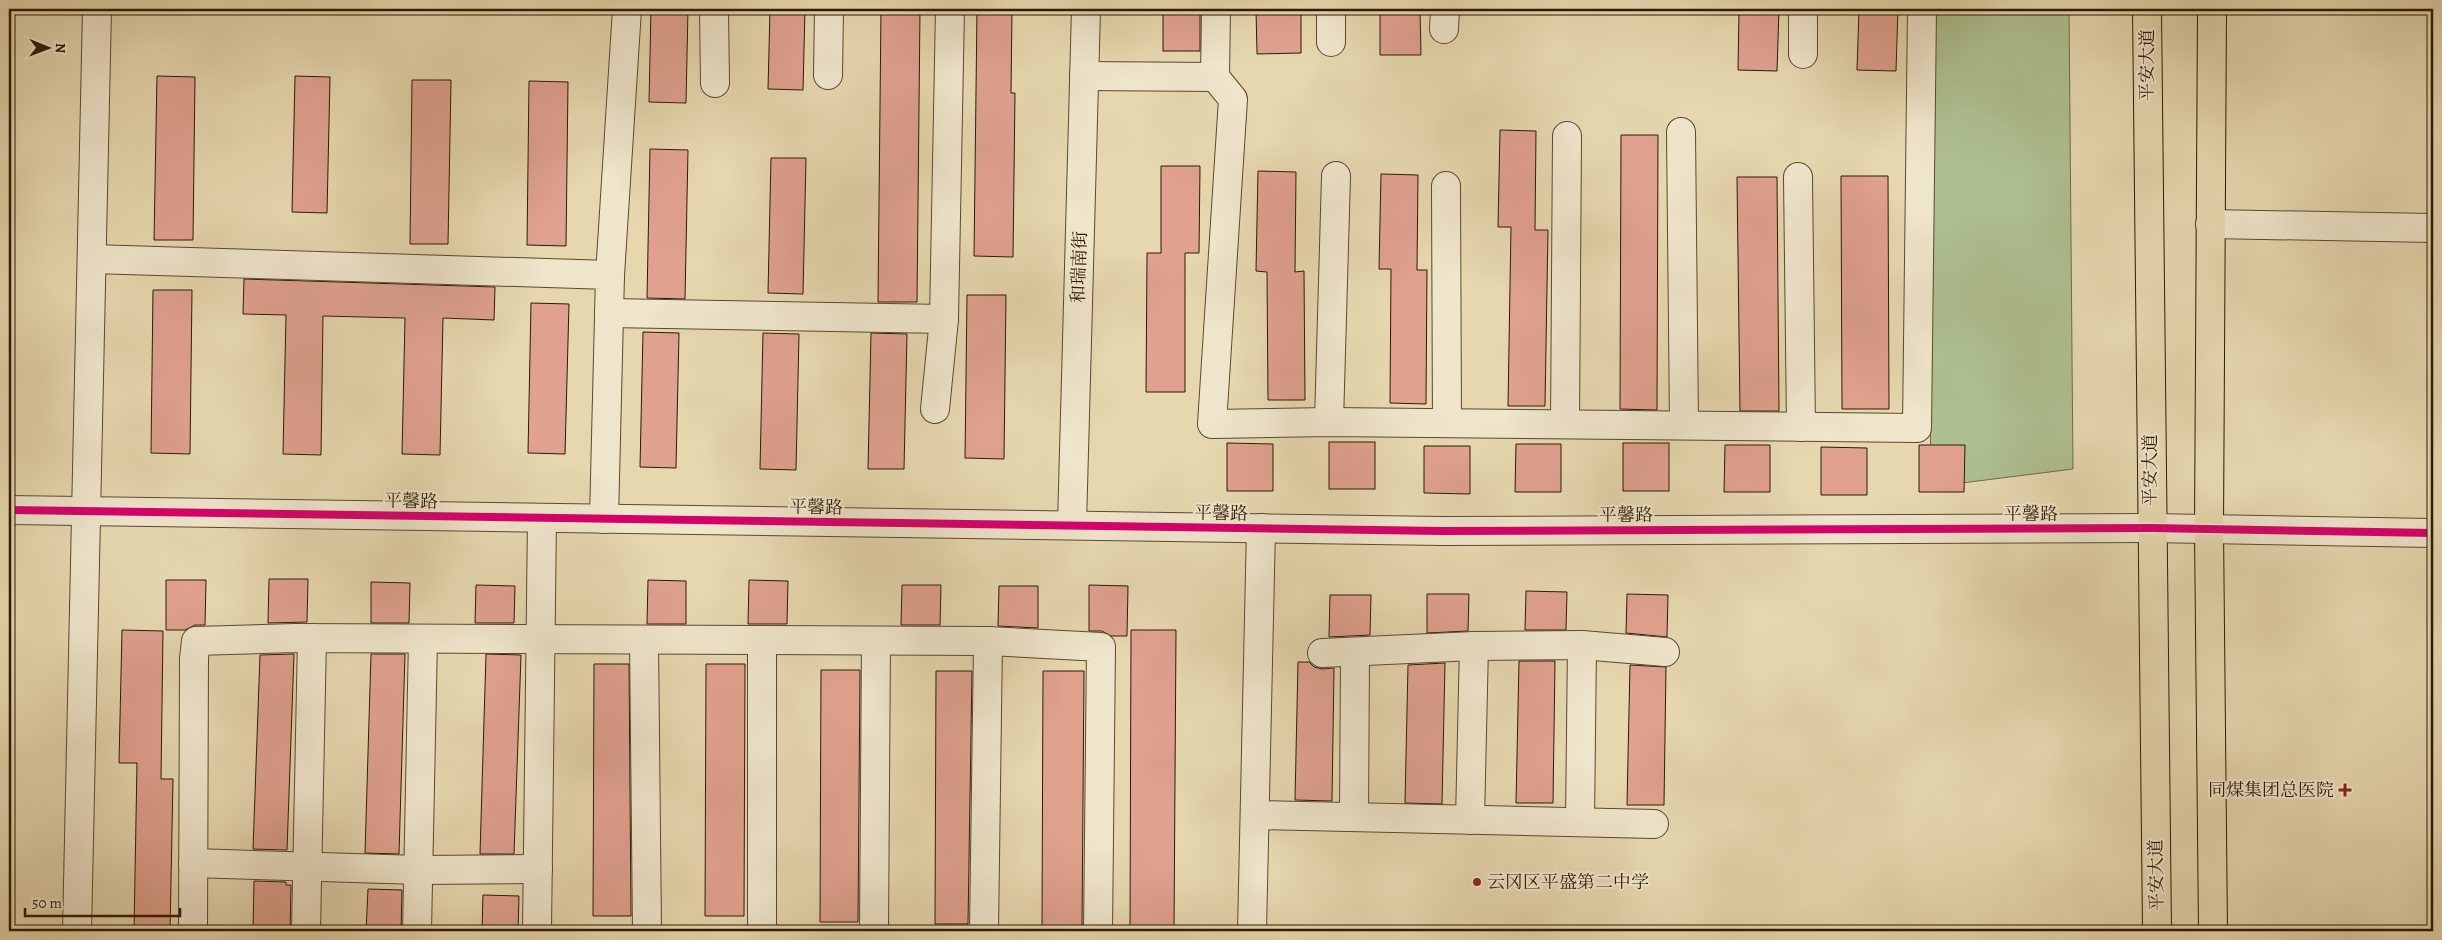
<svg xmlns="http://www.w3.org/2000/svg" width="2442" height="940" viewBox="0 0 2442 940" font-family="Alegreya,'Noto Serif SC',serif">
<rect width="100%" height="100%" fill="#e6d7af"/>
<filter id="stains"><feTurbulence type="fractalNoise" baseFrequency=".004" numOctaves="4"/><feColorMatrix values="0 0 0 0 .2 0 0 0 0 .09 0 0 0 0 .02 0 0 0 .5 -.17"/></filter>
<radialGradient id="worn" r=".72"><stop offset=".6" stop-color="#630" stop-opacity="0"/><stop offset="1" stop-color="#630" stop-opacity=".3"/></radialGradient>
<!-- green -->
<path fill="#aebf90" stroke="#6d6c4a" d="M1935 9H2069L2073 469 1930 487Z"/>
<!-- building -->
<g fill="#e0a18f" stroke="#2c1a05">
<path d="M651 9H688L686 103 649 102Z"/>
<path d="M770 9H805L803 90 768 89Z"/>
<path d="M881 9H920L917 302H878Z"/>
<path d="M977 9H1012L1011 93H1015L1013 257 974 256Z"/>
<rect x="1163" y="9" width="37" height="42"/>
<path d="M1256 9H1301V53L1257 54Z"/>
<path d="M1380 9H1420L1421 55H1380Z"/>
<path d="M1739 9H1779L1777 71 1738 70Z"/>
<path d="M1859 9H1898L1896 71 1857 70Z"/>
<path d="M157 76 195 77 193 240H154Z"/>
<path d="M295 76 330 77 327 213 292 212Z"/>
<path d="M412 80H451L448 244H410Z"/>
<path d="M529 81 568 82 566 246 527 245Z"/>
<path d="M1500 130 1536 131 1535 230H1548L1545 406H1508L1511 227H1498Z"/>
<path d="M1621 135H1658L1657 410 1620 409Z"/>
<path d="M650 149 688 150 685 299 647 298Z"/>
<path d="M771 158H806L803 294 768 293Z"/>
<path d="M1161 166H1200L1199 253H1185V392H1146L1147 253H1161Z"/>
<path d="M1258 171 1296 172 1295 272 1304 271 1305 400H1268L1267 272 1256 271Z"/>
<path d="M1381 174 1418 175 1417 270H1427L1426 404 1390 403 1391 269H1379Z"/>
<path d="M1841 176H1888L1889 409H1842Z"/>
<path d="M1737 177H1777L1779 411H1740Z"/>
<path d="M244 279 495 287 494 320 443 318 440 455 402 454 405 318 323 316 321 455 283 454 286 315 243 314Z"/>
<path d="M153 290H192L190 454 151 453Z"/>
<path d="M967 295H1006L1004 459 965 458Z"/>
<path d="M531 303 569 304 565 454 528 453Z"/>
<path d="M643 332 679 333 676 468 640 467Z"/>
<path d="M763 333 799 334 796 470 760 469Z"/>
<path d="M871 333 907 334 904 469H868Z"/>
<rect x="1329" y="442" width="46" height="47"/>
<path d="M1227 443 1273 444V491H1227Z"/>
<rect x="1623" y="443" width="46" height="48"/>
<path d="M1516 444H1561V492H1515Z"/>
<path d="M1725 445H1770V492H1724Z"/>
<path d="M1919 445H1965L1964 492H1919Z"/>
<path d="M1424 446H1470V494L1424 493Z"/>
<path d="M1821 447 1867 448V495H1821Z"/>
<path d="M269 579H308L307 622 268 623Z"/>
<path d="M166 580H206L205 625H195L185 630H166Z"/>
<path d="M648 580 686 581V624H647Z"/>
<path d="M749 580 788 581 787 624H748Z"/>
<path d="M371 582 410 583 409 623H371Z"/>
<path d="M476 585 515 586 514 623H475Z"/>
<path d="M902 585H941L940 625H901Z"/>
<path d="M1089 585 1128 586 1127 636H1111L1102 631H1089Z"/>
<path d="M999 586H1038V628L998 626Z"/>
<path d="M1526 591 1567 592 1566 630H1525Z"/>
<path d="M1427 594H1469L1468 631 1427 633Z"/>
<path d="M1627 594 1668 595 1667 637 1626 633Z"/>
<path d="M1330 595H1371L1370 635 1329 637Z"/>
<path d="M122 630 163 631 161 779H173L170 931H134L137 763H119Z"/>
<path d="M1131 630H1176L1174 931H1130Z"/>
<path d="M294 654 287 850 253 849 260 655Z"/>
<path d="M371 654H405L399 854 365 853Z"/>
<path d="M486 654 521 655 514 854H480Z"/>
<path d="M1519 661H1555L1553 803H1516Z"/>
<path d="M1298 662H1309L1314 667 1322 669 1334 668 1332 801 1295 800Z"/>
<path d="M1445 663 1442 804 1405 803 1408 665Z"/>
<path d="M594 664H629L631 916H593Z"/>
<path d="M706 664H745L744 916H705Z"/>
<path d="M1630 665 1666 667 1664 805H1627Z"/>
<path d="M821 670H860L858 922H820Z"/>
<path d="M936 671H972L968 924H935Z"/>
<path d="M1043 671H1084L1082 927H1042Z"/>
<path d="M254 881 286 882V885H291L290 931H253Z"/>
<path d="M368 889 402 890 401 931H366Z"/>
<path d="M483 895 519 896 518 931H482Z"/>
</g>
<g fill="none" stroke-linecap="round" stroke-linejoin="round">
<defs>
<g id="minor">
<path d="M714 9 715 83"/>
<path d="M1331 9V42"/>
<path d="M1444 29 1445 9"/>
<path d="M1803 54V9"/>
<path d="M828 75 829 9"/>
<path d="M1084 76 1215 77 1216 9"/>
<path d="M1215 77 1233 99 1212 424 1329 422 1917 428 1922 9"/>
<path d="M1681 132 1684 425"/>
<path d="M1798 177 1801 427"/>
<path d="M1446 186 1447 423"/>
<path d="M2210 224 2433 228"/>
<path d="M92 259 610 275 604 519"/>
<path d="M610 275 627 9"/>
<path d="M609 313 944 319"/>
<path d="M935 409 944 319 950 9"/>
<path d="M1329 422 1336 176"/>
<path d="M1565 424 1567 136"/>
<path d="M9 510 1442 531 2151 528 2433 533"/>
<path d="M1072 525 1086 9"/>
<path d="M644 640 647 931"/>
<path d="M762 641V931"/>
<path d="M1322 653 1474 646 1582 645 1665 652"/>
<path d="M1255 815 1654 824"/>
<path d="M1354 817 1355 653"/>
<path d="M1470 820 1474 646"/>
<path d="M1580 822 1582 645"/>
<path d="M193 863 419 870 538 869"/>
<path d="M77 931 97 9"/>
<path d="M193 931 194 658 196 641 295 638 988 641 1101 647 1098 931"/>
<path d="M306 931 312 638"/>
<path d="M417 931 423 639"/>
<path d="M537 931 542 518"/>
<path d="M874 931 876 641"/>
<path d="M984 931 988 641"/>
<path d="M1252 931 1261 528"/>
</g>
<g id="major">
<path d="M2147 9 2157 931"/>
<path d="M2212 9 2209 529 2213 931"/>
</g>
</defs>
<!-- minor casing -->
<use href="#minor" stroke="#5a4930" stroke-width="30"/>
<!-- major casing -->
<use href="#major" stroke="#2c1a05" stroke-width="30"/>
<!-- minor -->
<use href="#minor" stroke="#efe5cb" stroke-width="28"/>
<!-- major -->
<use href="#major" stroke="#e6d7af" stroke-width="28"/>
<defs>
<path id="cycleway" d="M9 510 1442 531 2151 528 2433 533"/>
</defs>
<!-- cycleway casing -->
<use href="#cycleway" stroke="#efe5cb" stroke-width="11"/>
<!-- cycleway -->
<use href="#cycleway" stroke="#d6006c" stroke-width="8"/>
</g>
<!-- markers -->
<g fill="#8f2418" stroke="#efe5cb" stroke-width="2">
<path d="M2342.5 782.5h5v5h5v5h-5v5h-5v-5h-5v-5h5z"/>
<circle cx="1477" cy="882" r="5"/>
</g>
<g text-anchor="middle" stroke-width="4" stroke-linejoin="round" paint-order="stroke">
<!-- street labels -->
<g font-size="18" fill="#2c1a05" stroke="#efe5cb">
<text transform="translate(2147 65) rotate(-90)" y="6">平安大道</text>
<text transform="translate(1079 267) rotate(-88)" y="6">和瑞南街</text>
<text transform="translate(2150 470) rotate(-90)" y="6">平安大道</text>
<text transform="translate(411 501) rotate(1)" y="6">平馨路</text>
<text transform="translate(816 507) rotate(1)" y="6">平馨路</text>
<text transform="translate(1221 513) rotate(1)" y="6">平馨路</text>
<text x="2031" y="520">平馨路</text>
<text x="1626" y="521">平馨路</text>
<text transform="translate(2156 875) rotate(-91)" y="6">平安大道</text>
</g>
<!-- poi labels -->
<g font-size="18" fill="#2c1a05" stroke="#efe5cb" text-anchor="end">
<text x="2334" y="796">同煤集团总医院</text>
<text x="1487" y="888" text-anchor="start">云冈区平盛第二中学</text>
</g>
</g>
<!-- margin -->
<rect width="2442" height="940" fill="none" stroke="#e6d7af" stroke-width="30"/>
<rect x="10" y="10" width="2422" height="920" fill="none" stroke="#2c1a05" stroke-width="2.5"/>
<rect x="15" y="15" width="2412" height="910" fill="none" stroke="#2c1a05"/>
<!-- north arrow -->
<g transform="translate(48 48) rotate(91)" stroke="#efe5cb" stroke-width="4" paint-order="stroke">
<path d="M0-4L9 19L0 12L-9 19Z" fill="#2c1a05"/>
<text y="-8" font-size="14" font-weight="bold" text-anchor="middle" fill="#2c1a05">N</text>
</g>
<!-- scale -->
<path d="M25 908v8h155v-8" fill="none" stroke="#2c1a05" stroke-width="2.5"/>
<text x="32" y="908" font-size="15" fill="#2c1a05" stroke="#efe5cb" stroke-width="4" paint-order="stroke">50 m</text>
<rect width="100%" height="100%" filter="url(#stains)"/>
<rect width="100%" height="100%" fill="url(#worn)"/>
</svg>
